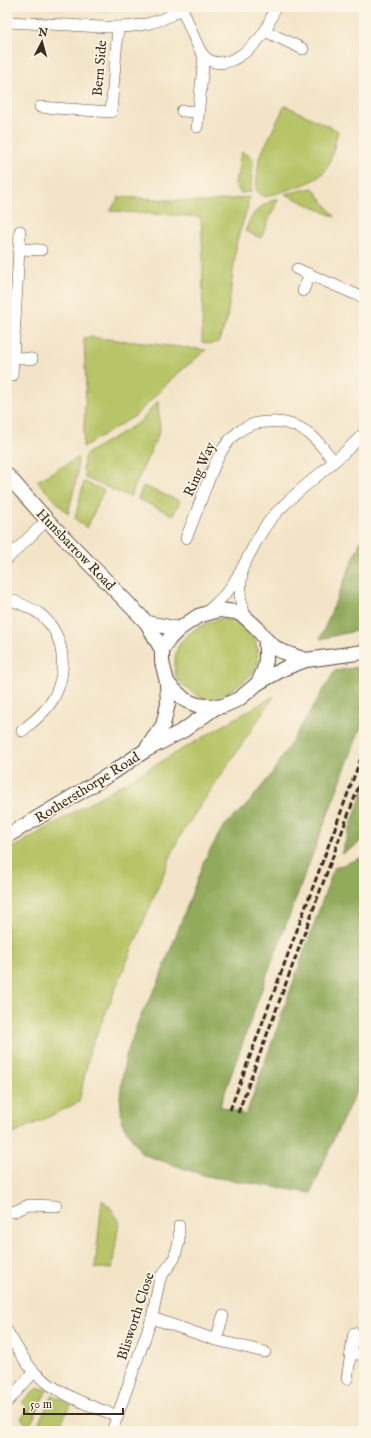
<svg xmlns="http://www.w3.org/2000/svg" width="371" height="1438" viewBox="0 0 371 1438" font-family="'IM FELL English',serif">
<rect width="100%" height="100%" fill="#fcf5e5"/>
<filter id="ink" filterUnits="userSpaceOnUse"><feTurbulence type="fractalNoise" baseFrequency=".025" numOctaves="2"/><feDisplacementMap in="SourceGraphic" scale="8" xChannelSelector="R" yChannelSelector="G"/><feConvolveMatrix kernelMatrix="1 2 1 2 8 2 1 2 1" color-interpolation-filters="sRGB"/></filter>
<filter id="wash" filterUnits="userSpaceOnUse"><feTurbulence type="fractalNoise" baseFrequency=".012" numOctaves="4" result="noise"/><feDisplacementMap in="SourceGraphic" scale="16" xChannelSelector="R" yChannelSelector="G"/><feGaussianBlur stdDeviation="0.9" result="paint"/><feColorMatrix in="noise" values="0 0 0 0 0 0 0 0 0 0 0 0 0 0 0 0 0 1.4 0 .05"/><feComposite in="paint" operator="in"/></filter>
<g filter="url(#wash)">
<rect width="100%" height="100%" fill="#f3e4c7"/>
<!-- green -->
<g fill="#b7c567" stroke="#797842">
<path d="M46 7H114V8L112 10H105Z"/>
<path d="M364 48V77L360 85V57Z"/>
<path d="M286 106 338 131C335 142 333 155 328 166 319 185 284 190 265 197L259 194 256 189 259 158 284 107Z"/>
<path d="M242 152 253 158 251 192 240 193 235 183 236 176H239V160Z"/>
<path d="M313 188 335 217 285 194Z"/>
<path d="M119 197 203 202 249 197 247 210 237 240 229 304 226 323 218 342 211 344 202 342 203 260 201 217 110 211Z"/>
<path d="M274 199H278L261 238 245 231C253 211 256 210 274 199Z"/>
<path d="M89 337 206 350 176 375 135 416 83 447 86 385 84 338Z"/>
<path d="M158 401 160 430 130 497 85 478V472L83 470 84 457 89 452 140 422Z"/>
<path d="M78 458 77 476 68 514 37 481Z"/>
<path d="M84 482 104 490 87 528 75 519Z"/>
<path d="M143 486 180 501 173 515 138 499Z"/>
<path d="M222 619C242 621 258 634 258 656 258 659 258 665 256 668 252 677 222 698 212 699 204 700 196 695 190 690 186 687 181 684 178 680 175 676 175 671 175 666 174 646 183 637 199 627 207 623 213 620 222 619Z"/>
<path d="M274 696 178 839 90 1050 79 1102 7 1137V851Z"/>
<path d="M102 1200 110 1207 119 1221 112 1269 95 1268Z"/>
<path d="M38 1388 47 1390 27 1431H25L28 1426 21 1418 29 1409 22 1402Z"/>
<path d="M53 1395 71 1405 57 1431H34Z"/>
</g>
<!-- forest -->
<g fill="#91aa5c" stroke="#666a3d">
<path d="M364 533V629L320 639Z"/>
<path d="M364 666V719L268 972 220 1106 246 1115 334 868 364 857V1075L335 1136 311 1193 206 1176 142 1154 122 1123 120 1096 125 1059 139 1019 158 983 204 861 223 827 246 806 271 775 335 671Z"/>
<path d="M364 788V838L356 846 341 854Z"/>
</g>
</g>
<g filter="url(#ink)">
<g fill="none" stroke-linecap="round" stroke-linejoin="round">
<defs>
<g id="minor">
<path d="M182 8C187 19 197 49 204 56 223 76 255 47 265 31 269 24 272 15 275 8"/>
<path d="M7 22C27 23 48 24 68 25 105 27 152 33 183 7"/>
<path d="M265 31 303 49"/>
<path d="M40 107 111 112 118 27"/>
<path d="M182 111 198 112"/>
<path d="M197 127 204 56"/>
<path d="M19 249 41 250"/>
<path d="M297 269 364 298"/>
<path d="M303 291 310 274"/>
<path d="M13 357 32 359"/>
<path d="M12 376 20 231"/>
<path d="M186 538C193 522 199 505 205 489 213 469 220 446 238 432 247 425 258 422 269 422 282 421 296 425 307 432 317 439 326 452 334 461"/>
<path d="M7 559 47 520"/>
<path d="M242 570 240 596 245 617"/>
<path d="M7 598C18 603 30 607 40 614 69 637 69 684 45 710 38 718 30 724 22 731"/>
<path d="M207 612C214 605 224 597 230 588 248 563 256 533 278 511 305 483 338 462 364 433"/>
<path d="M7 1212H13L29 1205 56 1206"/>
<path d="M152 1318 216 1340 265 1352"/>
<path d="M7 1331C14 1343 26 1364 35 1373 58 1394 89 1406 118 1416"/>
<path d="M216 1340 223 1316"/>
<path d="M351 1353 364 1355"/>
<path d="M347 1379 354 1333"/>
<path d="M7 1402 34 1372"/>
<path d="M112 1431 152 1318 160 1278 174 1259 179 1242V1226"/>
</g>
<g id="tertiary">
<path d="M7 475 47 520 147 623 162 650"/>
<path d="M147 623 179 629"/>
<path d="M266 640 278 650 306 660"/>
<path d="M258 683 285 668 306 660 364 652"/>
<path d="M147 748 163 725 168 704 167 682"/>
<path d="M7 836 112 773 146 750 184 730 216 707 223 706 239 699 258 683 264 670 266 660V640L257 628 245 617 236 612 219 610 198 616 179 629 169 639 162 650V662L167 682 173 689 185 700 197 705 216 707"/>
</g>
</defs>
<!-- minor casing -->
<use href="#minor" stroke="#574637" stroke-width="12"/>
<!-- tertiary casing -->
<use href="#tertiary" stroke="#574637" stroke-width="16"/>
<!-- minor -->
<use href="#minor" stroke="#fff" stroke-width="11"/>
<!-- tertiary -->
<use href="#tertiary" stroke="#fff" stroke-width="14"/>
<!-- rail -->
<g stroke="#3b2a1e" stroke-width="3" stroke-dasharray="6 3" stroke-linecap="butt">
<path d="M230 1110 364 750"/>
<path d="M238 1113 364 772"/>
</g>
</g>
</g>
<g text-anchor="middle" stroke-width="3.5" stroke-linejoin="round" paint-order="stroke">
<!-- street labels -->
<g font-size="14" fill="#3b2a1e" stroke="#fcf5e5">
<text transform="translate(99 68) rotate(-85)" y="5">Bern Side</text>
<text transform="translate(199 469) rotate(-66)" y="5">Ring Way</text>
<text transform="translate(76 549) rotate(46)" y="5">Hunsbarrow Road</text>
<text transform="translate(87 787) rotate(-32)" y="5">Rothersthorpe Road</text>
<text transform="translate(135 1316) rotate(-72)" y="5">Blisworth Close</text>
</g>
</g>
<!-- margin -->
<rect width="371" height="1438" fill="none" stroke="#fcf5e5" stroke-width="24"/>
<!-- north arrow -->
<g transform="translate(42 42) rotate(6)" stroke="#fcf5e5" stroke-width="3" paint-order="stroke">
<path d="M0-3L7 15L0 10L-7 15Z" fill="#3b2a1e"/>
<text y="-6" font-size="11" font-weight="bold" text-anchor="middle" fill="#3b2a1e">N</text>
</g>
<!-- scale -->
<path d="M24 1408v6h99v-6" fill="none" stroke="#3b2a1e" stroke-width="2"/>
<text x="30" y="1408" font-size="12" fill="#3b2a1e" stroke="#fcf5e5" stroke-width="3" paint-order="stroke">50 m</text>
</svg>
